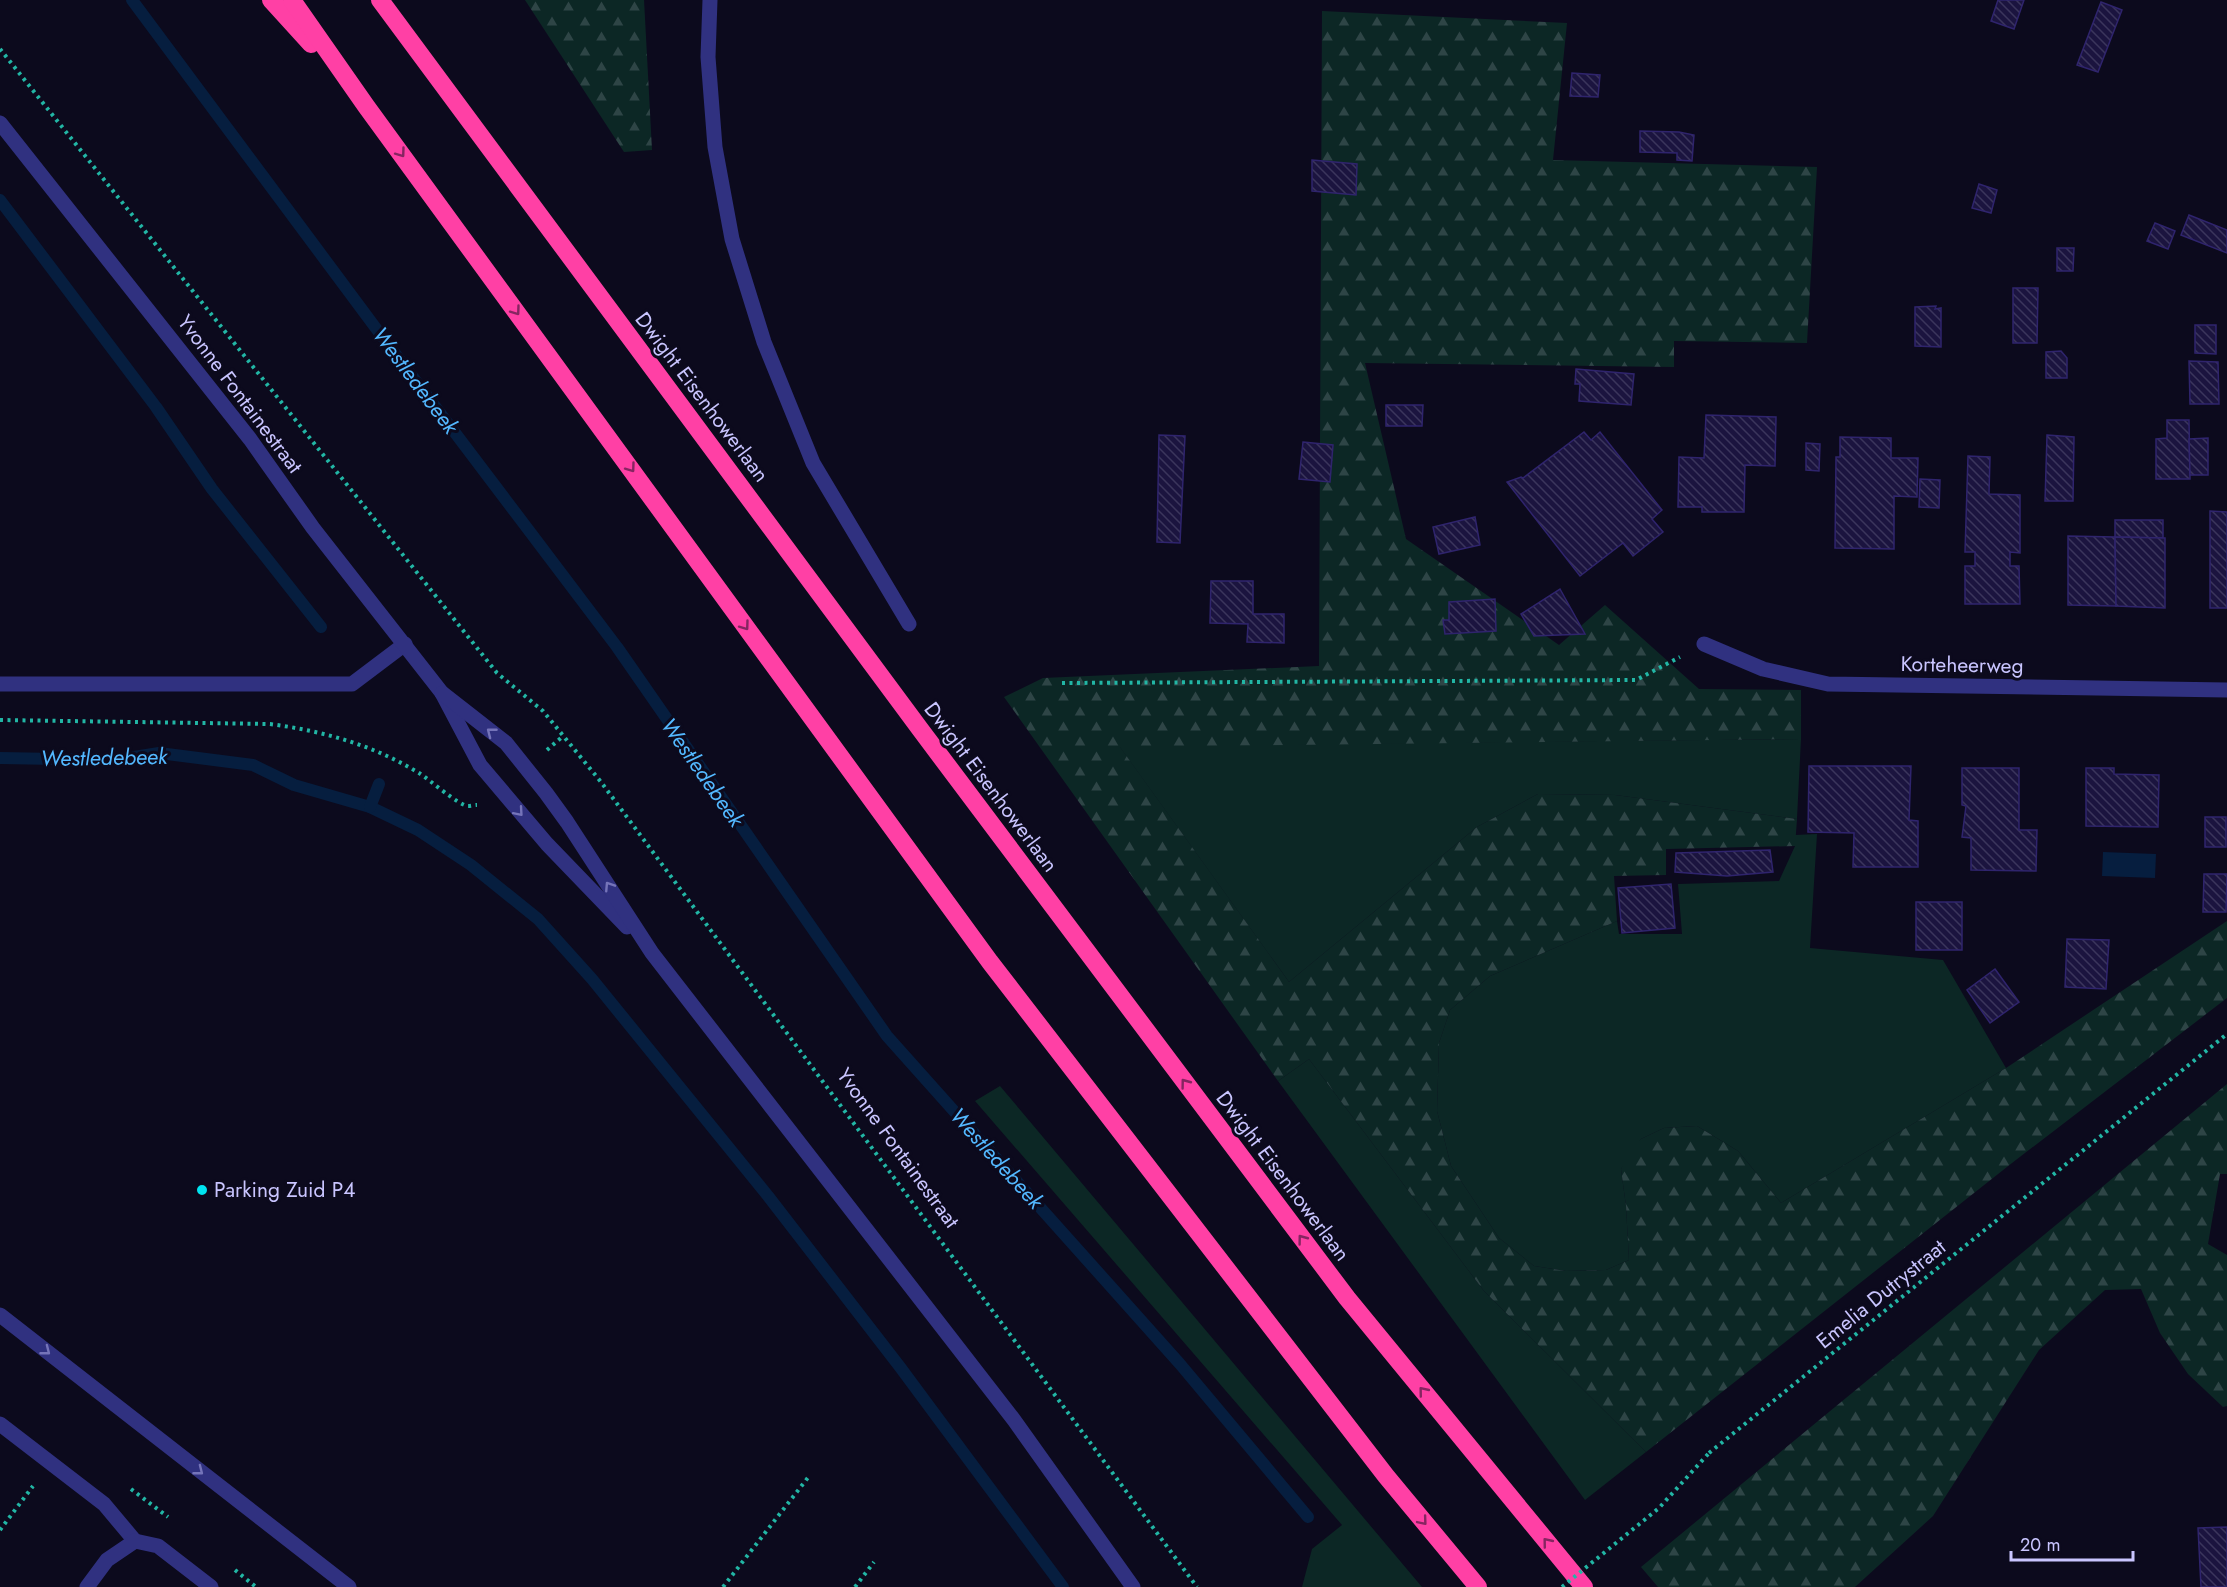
<svg xmlns="http://www.w3.org/2000/svg" width="2227" height="1587" viewBox="0 0 2227 1587" font-family="Jost,sans-serif">
<defs>
<pattern id="forest-firs" width="22" height="20" patternUnits="userSpaceOnUse" patternTransform="scale(1.5)"><rect width="22" height="20" fill="#0c2725"/><path d="M5 1l3.5 6h-7zM16 11l3.5 6h-7z" fill="#2e4546"/></pattern>
<pattern id="building-back-hatch" width="6" height="6" patternUnits="userSpaceOnUse" patternTransform="scale(1.5)"><rect width="6" height="6" fill="#1b143f"/><path d="M-1 5l2 2M0 0l6 6M5-1l2 2" fill="none" stroke="#3b355c"/></pattern>
</defs>
<rect width="100%" height="100%" fill="#0c0a1d"/>
<!-- green -->
<g fill="#0c2725">
<path d="M1801 739 1797 819 1615 795 1538 794 1477 827 1289 982 1119 746Z"/>
<path d="M1817 834 1810 948 1943 960 2006 1068 1781 1203 1738 1151 1697 1126 1664 1128 1641 1139 1621 1169 1626 1206 1629 1260 1606 1270 1566 1271 1534 1266 1499 1238 1451 1166 1437 1111 1439 1043 1450 1010 1490 976 1617 921 1619 934H1682L1678 884 1779 881 1795 846V835Z"/>
<path d="M1309 1059 1484 1291 1646 1452 1585 1500 1278 1081Z"/>
<path d="M1000 1086 1422 1587H1302L1312 1549 1342 1525 975 1101Z"/>
</g>
<!-- forest -->
<g fill="url(#forest-firs)">
<path d="M525 0H644L652 150 624 152Z"/>
<path d="M1322 11 1567 23 1553 160 1817 167 1807 343 1674 341V367L1365 363 1406 539 1559 645 1605 605 1699 689 1801 690V739L1120 747 1289 982 1477 827 1538 794 1615 795 1797 819 1795 846 1666 849V875L1614 876 1617 921 1490 976 1450 1010 1439 1043 1437 1111 1451 1166 1499 1238 1534 1266 1566 1271 1606 1270 1629 1260 1626 1206 1621 1169 1629 1152 1641 1139 1664 1128 1697 1126 1738 1151 1781 1203 2006 1068 2227 921V998L2012 1163 1646 1452 1484 1291 1309 1059 1278 1081 1004 697 1043 678 1319 666Z"/>
<path d="M2227 1084V1174H2220L2208 1244 2227 1255V1406L2223 1407 2188 1374 2160 1333 2141 1289 2105 1290 2039 1350 1933 1516 1855 1587H1658L1641 1567Z"/>
</g>
<!-- water -->
<path fill="#061e3f" d="M2103 852 2156 854 2155 878 2102 876Z"/>
<g fill="none" stroke-linecap="round" stroke-linejoin="round">
<!-- stream -->
<g stroke="#061e3f" stroke-width="12">
<path d="M132 0 375 327 617 647 887 1036 1180 1364 1308 1517"/>
<path d="M0 200 156 407 212 489 321 627"/>
<path d="M0 758 115 760 159 753 253 765 294 785 370 807 418 830 471 865 538 919 592 979 768 1196 900 1367 1063 1587"/>
<path d="M370 807 379 784"/>
</g>
</g>
<!-- building -->
<g fill="url(#building-back-hatch)" stroke="#2f246d" stroke-width="1.5">
<path d="M1998 0H2024L2014 29 1991 21Z"/>
<path d="M2101 2 2122 10 2098 72 2077 65Z"/>
<path d="M1572 73 1600 75 1598 97 1570 96Z"/>
<path d="M1640 131 1679 132 1694 135 1692 161 1677 160V153L1640 152Z"/>
<path d="M1312 160 1357 164 1356 195 1312 191Z"/>
<path d="M1979 184 1997 190 1991 213 1972 208Z"/>
<path d="M2189 215 2227 230V253L2181 235Z"/>
<path d="M2155 223 2175 231 2168 249 2147 241Z"/>
<path d="M2057 248H2074L2073 271H2057Z"/>
<path d="M2013 288H2038L2037 343H2013Z"/>
<path d="M1936 306 1935 309 1941 308V347L1915 346V307Z"/>
<path d="M2195 325H2216V354L2195 353Z"/>
<path d="M2061 351 2067 358V378H2046V352Z"/>
<path d="M2189 361 2218 362 2219 404H2190Z"/>
<path d="M1576 369 1634 374 1631 405 1579 401 1580 384H1575Z"/>
<path d="M1386 405H1423L1422 426H1386Z"/>
<path d="M1706 415 1776 417 1775 466 1745 465 1744 512H1702V507H1678L1679 457 1704 458Z"/>
<path d="M2167 420H2189L2190 479H2156V439L2167 438Z"/>
<path d="M1584 432 1591 440 1600 432 1662 510 1652 519 1663 532 1633 556 1623 543 1580 576 1507 482 1521 477 1523 478Z"/>
<path d="M1159 435 1185 436 1180 543 1157 542Z"/>
<path d="M2047 435 2074 437 2073 501H2045Z"/>
<path d="M1840 437 1891 438V458H1918L1917 497 1894 496V549L1835 548 1836 457H1840Z"/>
<path d="M2208 438V475H2190L2189 439Z"/>
<path d="M1303 442 1333 445 1330 482 1299 479Z"/>
<path d="M1806 443 1820 444 1819 471 1806 470Z"/>
<path d="M1968 456 1990 457 1989 494 2020 495V553L2010 552V566H2019L2020 604H1965V566H1975V552H1965Z"/>
<path d="M1920 479 1940 480 1939 508 1919 507Z"/>
<path d="M2210 511 2227 512V608H2210Z"/>
<path d="M1475 517 1480 545 1439 554 1433 527Z"/>
<path d="M2115 520H2163V538L2115 537Z"/>
<path d="M2068 536 2115 537 2116 606 2068 605Z"/>
<path d="M2115 537 2165 538V608L2116 606Z"/>
<path d="M1211 581H1253V614H1284V643L1247 642 1248 624 1210 623Z"/>
<path d="M1560 589 1585 634 1534 636 1521 614Z"/>
<path d="M1495 599 1496 631 1445 634 1443 620H1449V602Z"/>
<path d="M1809 766H1911L1909 820 1918 821V867H1853L1854 833 1808 832Z"/>
<path d="M1962 768H2019V830H2037L2036 871 1971 870V838L1962 837 1966 806 1962 805Z"/>
<path d="M2086 768H2114V774L2159 775 2158 827 2086 826Z"/>
<rect x="2205" y="817" width="21" height="30"/>
<path d="M1770 850 1773 872 1727 876 1675 872 1676 853Z"/>
<path d="M2204 874H2227L2226 912H2203Z"/>
<path d="M1671 884 1675 928 1622 933 1618 888Z"/>
<rect x="1916" y="902" width="46" height="48"/>
<path d="M2067 939 2109 940 2106 989 2065 987Z"/>
<path d="M1995 969 2019 1002 1990 1023 1967 990Z"/>
<path d="M2227 1527V1587H2201L2198 1528Z"/>
</g>
<g fill="none" stroke-linecap="round" stroke-linejoin="round">
<!-- path -->
<g stroke="#22b6a5" stroke-width="4" stroke-dasharray="3 4.5" stroke-linecap="butt">
<path d="M0 49 497 673 543 711 601 782 1197 1587"/>
<path d="M1062 683 1636 680 1680 657"/>
<path d="M0 720 270 724C323 731 373 745 419 773 430 780 458 805 468 806 471 806 474 805 477 805"/>
<path d="M547 750 562 737"/>
<path d="M1709 1453 2227 1034"/>
<path d="M131 1489 168 1517"/>
<path d="M0 1530 33 1486"/>
<path d="M235 1570 256 1587"/>
<path d="M723 1587 810 1475"/>
<path d="M855 1587 874 1562"/>
</g>
<!-- lane -->
<g stroke="#303180" stroke-width="15">
<path d="M0 684H352L405 644"/>
<path d="M0 1315 349 1587"/>
<path d="M0 1424 104 1504 135 1541"/>
<path d="M87 1587 107 1560 135 1541 158 1546 211 1587"/>
</g>
<!-- street -->
<g stroke="#303180" stroke-width="15">
<path d="M710 0 708 57 715 147 732 239 764 342 813 463 909 624"/>
<path d="M0 123 250 439 313 528 442 693 480 765 547 844 627 927"/>
<path d="M1704 644 1763 669 1828 684 2227 690"/>
<path d="M442 693 506 743 546 793 567 822 652 953 1014 1420 1133 1587"/>
</g>
<!-- highway -->
<g stroke="#ff40a5" stroke-width="18">
<path d="M271 0 311 44"/>
<path d="M292 0 366 106 990 962 1386 1476 1478 1587"/>
<path d="M380 0 920 729 1347 1298 1584 1587"/>
</g>
<!-- path-bridge -->
<path stroke="#22b6a5" stroke-width="4" stroke-dasharray="3 4.5" stroke-linecap="butt" d="M1562 1587 1659 1508 1709 1453"/>
</g>
<!-- one-way arrows -->
<defs><path id="oneway-chevron" d="M-2-3.5L2.5 0L-2 3.5" fill="none" stroke-width="1.6" stroke-linecap="round" stroke-linejoin="round" transform="scale(1.5)"/></defs>
<g stroke="#862561">
<use href="#oneway-chevron" transform="translate(401 153) rotate(54)"/>
<use href="#oneway-chevron" transform="translate(516 311) rotate(54)"/>
<use href="#oneway-chevron" transform="translate(631 468) rotate(54)"/>
<use href="#oneway-chevron" transform="translate(745 626) rotate(54)"/>
<use href="#oneway-chevron" transform="translate(1185 1083) rotate(-127)"/>
<use href="#oneway-chevron" transform="translate(1302 1239) rotate(-127)"/>
<use href="#oneway-chevron" transform="translate(1423 1391) rotate(-129)"/>
<use href="#oneway-chevron" transform="translate(1423 1521) rotate(50)"/>
<use href="#oneway-chevron" transform="translate(1547 1542) rotate(-129)"/>
</g>
<g stroke="#7574b9">
<use href="#oneway-chevron" transform="translate(491 732) rotate(-142)"/>
<use href="#oneway-chevron" transform="translate(519 812) rotate(49)"/>
<use href="#oneway-chevron" transform="translate(609 886) rotate(-123)"/>
<use href="#oneway-chevron" transform="translate(46 1351) rotate(38)"/>
<use href="#oneway-chevron" transform="translate(199 1471) rotate(38)"/>
</g>
<!-- markers -->
<circle fill="#00e4f0" stroke="#0c0a1d" stroke-width="2" cx="202" cy="1190" r="6"/>
<g text-anchor="middle" stroke-width="6" stroke-linejoin="round" paint-order="stroke">
<!-- street labels -->
<g font-size="21" fill="#c9c5ff" stroke="#0c0a1d">
<text transform="translate(240 394) rotate(53)" y="7">Yvonne Fontainestraat</text>
<text transform="translate(702 397) rotate(53)" y="7">Dwight Eisenhowerlaan</text>
<text transform="translate(1962 665) rotate(1)" y="7">Korteheerweg</text>
<text transform="translate(991 787) rotate(53)" y="7">Dwight Eisenhowerlaan</text>
<text transform="translate(898 1148) rotate(54)" y="7">Yvonne Fontainestraat</text>
<text transform="translate(1283 1176) rotate(53)" y="7">Dwight Eisenhowerlaan</text>
<text transform="translate(1881 1294) rotate(-39)" y="7">Emelia Dutrystraat</text>
</g>
<!-- poi labels -->
<g font-size="21" fill="#c9c5ff" stroke="#0c0a1d" text-anchor="start">
<text x="214" y="1197">Parking Zuid P4</text>
</g>
<!-- water labels -->
<g font-size="22" font-style="italic" fill="#53b8ff" stroke="#0c0a1d">
<text transform="translate(416 380) rotate(53)" y="8">Westledebeek</text>
<text transform="translate(104 757) rotate(-1)" y="8">Westledebeek</text>
<text transform="translate(703 772) rotate(55)" y="8">Westledebeek</text>
<text transform="translate(997 1158) rotate(48)" y="8">Westledebeek</text>
</g>
</g>
<!-- scale -->
<path d="M2011 1551v9h122v-9" fill="none" stroke="#c9c5ff" stroke-width="3"/>
<text x="2020" y="1551" font-size="18" fill="#c9c5ff" stroke="#0c0a1d" stroke-width="4.5" paint-order="stroke">20 m</text>
</svg>
